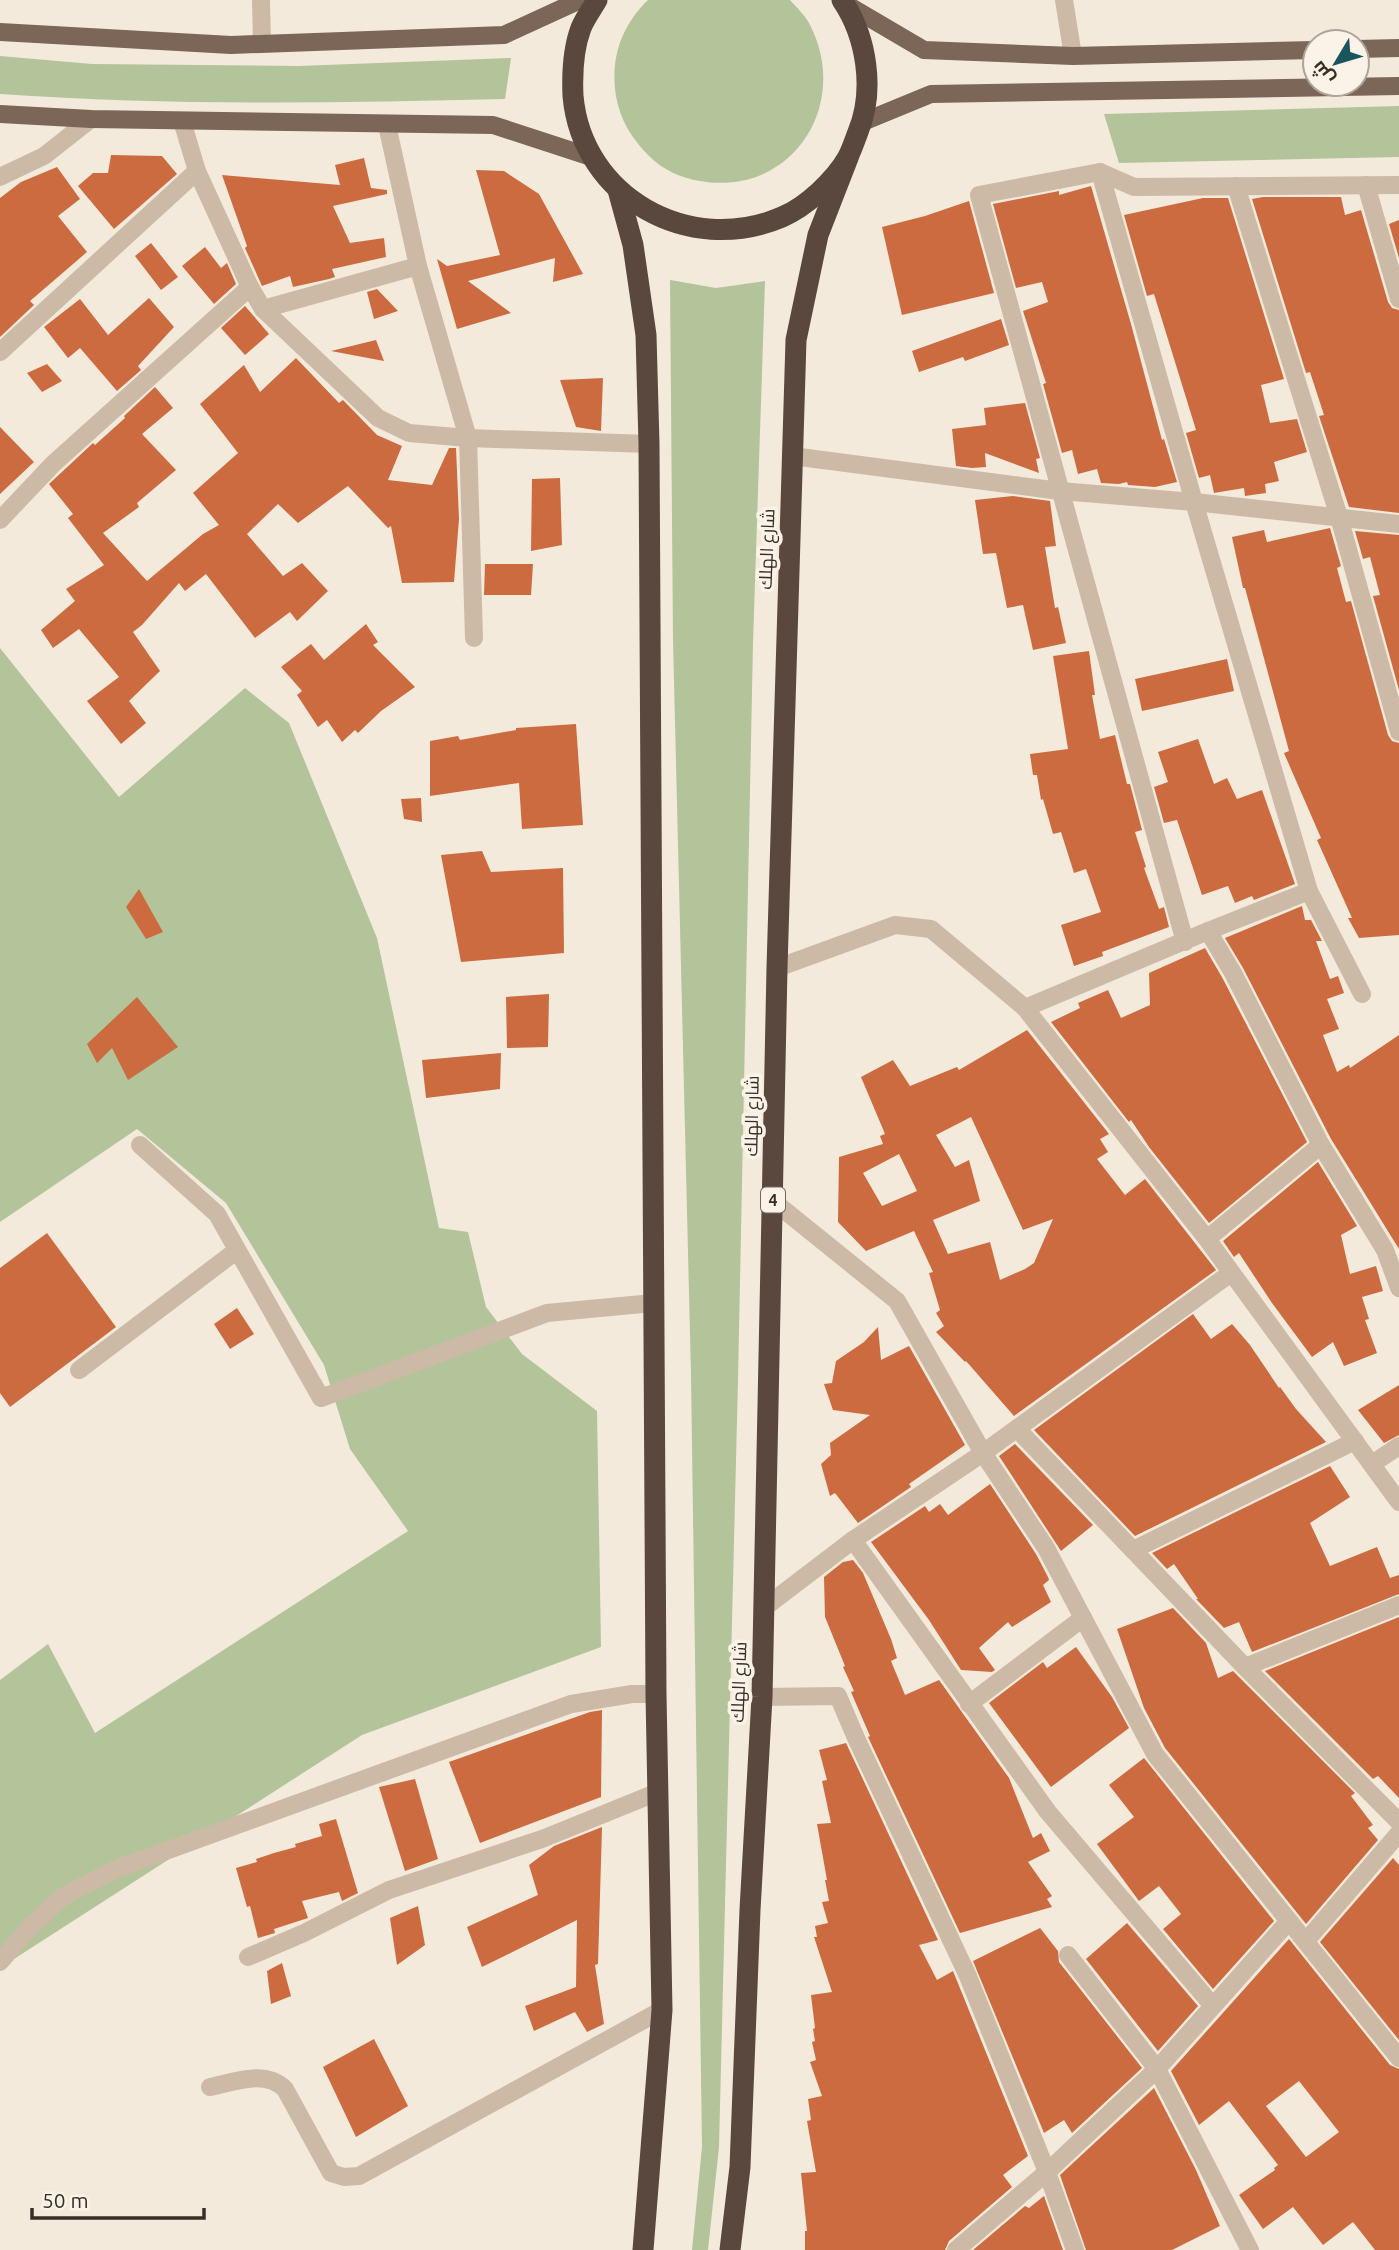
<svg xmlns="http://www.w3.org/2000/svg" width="1399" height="2250" viewBox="0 0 1399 2250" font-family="Ubuntu,Cairo,sans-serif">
<rect width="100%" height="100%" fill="#f3eadb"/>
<!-- green -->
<g fill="#b3c49a">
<path d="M648 0H790C797 8 806 16 810 25 851 105 792 197 700 181 681 178 663 170 649 156 632 139 620 120 616 96 610 59 621 26 648 0Z"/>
<path d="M0 56 92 64 299 66 511 58 505 99C336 103 168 106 0 94Z"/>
<path d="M1399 106V157L1119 163 1104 114Z"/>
<path d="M670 280 716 288 765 281 753 643 738 1380 719 2147 708 2250H692L702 2147 691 1375 673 640Z"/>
<path d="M0 648 119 797 245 688 289 723 377 938 439 1228 468 1232 486 1307 522 1354 597 1411 601 1647 362 1735 0 1968V1680L48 1644 95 1733 408 1531 350 1449 324 1365 226 1203 137 1129 0 1222Z"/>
</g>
<!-- building -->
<g fill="#cd6b40" fill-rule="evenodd">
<path d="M111 155 162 156 177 174 114 229 78 186 93 173H108Z"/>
<path d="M364 158 371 188 387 190V194L333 206 350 243 384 238 386 257 332 269 335 277 329 279 293 287 290 276 262 286 245 248 247 246 222 175 340 185 335 165Z"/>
<path d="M57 167 80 199 58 216 87 252 30 301 34 305 0 337V198L21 182Z"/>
<path d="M476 170 504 171 539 194 583 274 553 282 555 258 468 281 511 313 457 329 437 259 447 266 500 255Z"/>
<path d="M1091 186 1131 324 1162 440 1164 439 1177 482 1155 487 1128 485 1127 482 1119 484 1101 483 1097 469 1078 474 1072 450 1062 453 1043 384 1046 383 1023 311 1048 302 1042 282 1016 288 993 204 1059 191V195Z"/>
<path d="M1263 197H1341L1345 215 1361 210 1388 302 1392 308 1399 310V513L1349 507 1319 416 1324 415 1310 372 1306 373 1252 199Z"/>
<path d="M1203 198H1228L1284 379 1261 385 1270 423 1297 419 1307 452 1274 462 1279 481 1265 484 1266 493 1245 496 1244 488 1214 493 1210 475 1199 478 1186 433 1196 430 1154 294 1147 296 1124 215Z"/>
<path d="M969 201 994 293 902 315 882 227 925 216Z"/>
<path d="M1399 220V258L1389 224Z"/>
<path d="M151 243 178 277 161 290 135 256Z"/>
<path d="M205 247 221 268 227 263 236 284 214 304 182 266Z"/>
<path d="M377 289 398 311 374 319 367 292Z"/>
<path d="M149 298 174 327 138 366 141 370 117 391 80 348 68 358 44 327 80 299 108 335Z"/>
<path d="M245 306 269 334 245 355 221 328Z"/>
<path d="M1001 319 1009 345 965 361 963 357 919 372 912 351Z"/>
<path d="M376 340 384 361 331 351Z"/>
<path d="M296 358 339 403 343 400 377 435 402 446 388 480 432 485 449 448H456L459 519 454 582 402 583 391 526 388 528 348 486 298 523 278 504 247 534 283 576 302 563 328 591 297 621 290 612 255 638 206 574 185 591 179 583 142 625 133 632 160 671 129 701 146 723 121 744 87 701 119 677 79 629 53 648 41 630 75 601 66 589 104 565 68 518 73 514 49 484 93 443 95 445 125 418 124 416 155 387 173 408 142 434 176 470 137 503 139 507 103 533 147 581 203 534 219 525 193 493 238 453 200 404 244 365 260 392Z"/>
<path d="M47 364 62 381 42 392 27 373Z"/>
<path d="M603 378 601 431 576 427 560 380Z"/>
<path d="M1025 403 1040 458 1036 459 1039 473 985 453 986 467 972 468 956 466 952 429 986 425 984 408Z"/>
<path d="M0 427 34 462 0 494Z"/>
<path d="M560 478 562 545 531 551 532 479Z"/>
<path d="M1013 496 1050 501 1056 546 1045 547 1055 608 1058 607 1066 643 1033 650 1023 605 1007 608 996 553 983 554 975 500Z"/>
<path d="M1330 528 1341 566 1337 568 1346 602 1351 601 1388 735 1392 741 1399 743V935L1359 938 1348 918H1352L1317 840 1321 838 1284 753 1289 751 1245 588H1243L1232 537 1264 530 1267 542Z"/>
<path d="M1355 531 1399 535V690L1373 596 1380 595 1370 557 1363 559Z"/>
<path d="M485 564H533L531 595H484Z"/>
<path d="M366 624 378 642 373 645 415 687 381 711 358 733 355 730 342 742 327 720 318 727 297 695 302 691 281 667 311 644 324 660Z"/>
<path d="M1089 651 1095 695H1092L1100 739 1115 735 1127 784H1130L1142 830 1135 832 1146 867 1144 868 1159 909 1164 907 1169 927 1102 952 1103 956 1074 966 1061 925 1101 912 1086 869 1074 873 1061 832 1053 834 1043 799 1041 800 1037 775H1033L1030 754 1068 749 1053 656Z"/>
<path d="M1227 659 1234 691 1142 711 1135 679Z"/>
<path d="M576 724 583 825 522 829 519 783 430 796V741L458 736 460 740 516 730V728Z"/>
<path d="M1198 739 1214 784 1227 778 1237 799 1262 790 1295 884 1254 900 1252 896 1235 903 1228 886 1202 895 1177 820 1164 823 1154 787 1168 782 1158 752Z"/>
<path d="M421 798 422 822 404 819 401 799Z"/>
<path d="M482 851 491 872 563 868 564 953 461 962 441 855Z"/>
<path d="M139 889 163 932 146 939 126 907Z"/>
<path d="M1302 906 1305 920H1311L1322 941H1316L1330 979 1338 976 1344 993 1327 999 1339 1029 1323 1035 1337 1072 1349 1065 1350 1068 1399 1035V1249L1331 1139 1243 968 1225 938Z"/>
<path d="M1205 948 1223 979 1307 1142 1209 1223 1149 1147 1131 1120 1129 1122 1051 1022 1080 1008 1078 1003 1108 990 1121 1018 1150 1005 1149 973Z"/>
<path d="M549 994 548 1047 507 1048 506 997Z"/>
<path d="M137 997 178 1047 128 1080 112 1048 97 1063 87 1044Z"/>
<path d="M1027 1030 1109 1134 1100 1139 1108 1152 1097 1159 1125 1195 1145 1179 1216 1270 1014 1416 966 1361 965 1362 936 1332 944 1326 936 1313 940 1310 929 1273 933 1272 914 1231 866 1251 838 1222 839 1157 883 1144 880 1136 885 1134 861 1077 893 1060 910 1086 957 1067 959 1070ZM971 1117 1023 1230 1053 1219 1034 1263 1025 1269 1000 1280 990 1242 948 1254 933 1220 980 1201 969 1160 955 1167 936 1135ZM899 1154 917 1191 882 1206 863 1173Z"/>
<path d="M501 1053 500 1089 426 1098 422 1060Z"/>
<path d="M1318 1162 1357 1226 1341 1235 1350 1274 1376 1266 1383 1291 1362 1297 1369 1319 1365 1320 1377 1353 1344 1366 1333 1342 1312 1357 1272 1303 1239 1253 1234 1257 1223 1241Z"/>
<path d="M47 1233 116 1327 10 1407 0 1393V1268Z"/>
<path d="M237 1308 254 1334 230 1349 214 1324Z"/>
<path d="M1193 1314 1211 1339 1232 1324 1250 1345 1279 1388 1280 1387 1296 1409 1326 1442 1135 1536 1034 1430Z"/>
<path d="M878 1327 881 1360 909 1346 965 1445 909 1484 911 1487 858 1523 835 1493 830 1496 821 1464 831 1455 830 1443 870 1415 833 1410 824 1384 832 1383 836 1361 864 1342Z"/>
<path d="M1399 1385V1435L1384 1443 1358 1410Z"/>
<path d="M1015 1444 1093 1525 1061 1551 999 1456Z"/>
<path d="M1330 1466 1350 1497 1310 1523 1330 1566 1377 1547 1390 1578 1399 1575V1594L1252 1652 1239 1622 1224 1628 1196 1599H1198L1174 1564 1167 1569 1152 1553Z"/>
<path d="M990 1484 1036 1554 1048 1577 1049 1580 1043 1585 1051 1602 1012 1627 1008 1622 979 1648 995 1670 992 1672 961 1670 929 1620 871 1542 925 1506 929 1512 940 1504 948 1515Z"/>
<path d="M853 1560 863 1573 891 1639 897 1658 891 1661 905 1695 939 1680 1009 1778 1033 1838 1041 1833 1050 1851 1028 1862 1052 1896 1047 1899 1052 1907 960 1933 868 1737 870 1736 851 1692 854 1691 843 1667 845 1666 825 1617 824 1577 843 1562Z"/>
<path d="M1173 1608 1206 1643 1218 1678 1233 1671 1355 1793 1351 1796 1373 1825 1368 1828 1378 1840 1306 1924 1165 1748 1144 1708 1117 1629Z"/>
<path d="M1399 1617V1798L1378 1776 1373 1779 1265 1671Z"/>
<path d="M1076 1647 1112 1697 1129 1728 1051 1787 989 1703 1043 1662 1047 1668Z"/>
<path d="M602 1710 601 1797 480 1843 449 1762 590 1712Z"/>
<path d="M846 1743 938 1940 919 1945 937 1980 953 1971 1028 2156 1003 2175 1012 2187 949 2241 945 2250H805V2231H807L801 2173 816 2172 807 2121 811 2120 808 2099 822 2096 810 2062 816 2060 812 2042 815 2041 813 2029 815 2028 811 1995 832 1992 814 1937H817L815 1926 828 1923 822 1902 829 1901 825 1880H827L817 1824 831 1823 822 1781 827 1780 819 1750Z"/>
<path d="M1144 1758 1274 1921 1213 1989 1163 1929 1181 1914 1159 1886 1139 1901 1097 1844 1134 1817 1109 1785Z"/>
<path d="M415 1779 438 1859 405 1871 379 1787Z"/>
<path d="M336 1819 358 1893 342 1901 339 1892 302 1901 308 1918 274 1929 275 1933 258 1938 250 1906 247 1907 236 1868 257 1862 256 1859 274 1853 296 1847 295 1844 322 1836 319 1824Z"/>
<path d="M602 1827 598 1964 595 1965 604 2024 587 2032 575 2012 534 2031 525 2006 576 1987 577 1920 482 1967 467 1927 538 1895 529 1865 554 1846Z"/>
<path d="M1393 1858 1399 1865V2040L1320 1942Z"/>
<path d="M418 1906 425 1945 397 1965 390 1918Z"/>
<path d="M1127 1923 1198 2006 1158 2051 1086 1959Z"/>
<path d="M1040 1928 1058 1951 1059 1962 1142 2068 1072 2133 1064 2120 1044 2133 973 1961Z"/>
<path d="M1289 1939 1390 2065 1399 2069V2250H1375L1353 2222 1323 2245 1293 2207 1263 2229 1239 2195 1275 2170 1274 2168 1278 2165 1229 2101 1199 2125 1171 2071ZM1299 2081 1339 2132 1306 2157 1266 2106Z"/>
<path d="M282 1963 291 1996 271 2004 267 1971Z"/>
<path d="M374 2039 408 2106 356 2137 323 2067Z"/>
<path d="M1154 2088 1196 2170 1220 2226 1172 2250H1086L1060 2175Z"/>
<path d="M1044 2196 1063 2250H973L1025 2206 1029 2208Z"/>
</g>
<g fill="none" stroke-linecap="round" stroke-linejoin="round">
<!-- minor -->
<g stroke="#ccbaa6" stroke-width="18">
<path d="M261 0 262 44"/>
<path d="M1064 0 1073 56"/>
<path d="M387 125 418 266 468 438 474 638"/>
<path d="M1100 172 1194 502 1309 891"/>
<path d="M0 177 44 156 91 119"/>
<path d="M1366 185 1399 299"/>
<path d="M1236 186 1339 517 1399 732"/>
<path d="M250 287 263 309 378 418 409 433 468 438 649 444"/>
<path d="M263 309 418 266"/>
<path d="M0 352 197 171"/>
<path d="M792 456 1060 491 1194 502 1399 524"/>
<path d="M0 520 53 464 250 287 197 171 182 121"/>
<path d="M1208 931 1309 891 1362 994"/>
<path d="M1185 942 979 195 1100 172 1134 187 1399 185"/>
<path d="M777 968 895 925 931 929 1025 1008 1207 1239 1399 1502"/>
<path d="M1025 1008 1208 931 1233 973 1321 1145 1385 1250 1399 1288"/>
<path d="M140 1145 217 1214 321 1398 547 1313 653 1303"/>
<path d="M773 1201 897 1301 983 1453 1046 1548 1155 1754 1399 2058"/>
<path d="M1207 1239 1321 1145"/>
<path d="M79 1370 236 1251"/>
<path d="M1017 1429 1245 1667 1399 1822"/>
<path d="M1372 1464 1399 1446"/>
<path d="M853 1540 983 1453 1231 1273"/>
<path d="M1133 1550 1355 1441"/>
<path d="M765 1607 853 1540 1048 1812 1213 2006"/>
<path d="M1245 1667 1399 1605"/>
<path d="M762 1697 838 1696 856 1738 967 1974 1047 2172 1075 2250"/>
<path d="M969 1704 1083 1618"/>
<path d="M1306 1941 1399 1833"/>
<path d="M1068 1955 1157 2069 1250 2250"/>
<path d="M248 1957 304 1933 389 1890 542 1839 658 1792"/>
<path d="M0 1962 30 1927 65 1895 116 1869 571 1704 632 1694H656"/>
<path d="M210 2087C235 2082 265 2069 285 2089L331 2173 344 2177 359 2176 662 2010"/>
<path d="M956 2250 1047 2172 1157 2069 1289 1921"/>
</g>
<!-- major -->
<g stroke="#7b6658" stroke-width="18">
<path d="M844 3 924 50 1073 56 1315 50"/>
<path d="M0 32 231 45 504 35 580 0"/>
<path d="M1357 49 1399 48"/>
<path d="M0 114 91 119 493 125 591 157"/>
<path d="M863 122 931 94 1399 86"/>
</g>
<!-- highway -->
<g stroke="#5a483e" stroke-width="21">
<path d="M597 0C592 9 585 18 581 28 573 49 572 73 573 96 582 197 689 257 782 217 806 207 835 180 848 157 852 149 855 140 858 132 875 91 867 37 842 0"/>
<path d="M618 190 633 245 646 335 649 444 656 1694 662 2010 643 2250"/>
<path d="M730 2250 740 2167 750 1910 762 1697 777 968 796 340 818 235 848 158"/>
</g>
</g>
<g text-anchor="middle" stroke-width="7" stroke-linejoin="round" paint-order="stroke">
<!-- shield labels -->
<rect fill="#fbf3e8" stroke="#726962" stroke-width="2" x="761" y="1187.5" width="24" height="25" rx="5"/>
<g font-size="16" font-weight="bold" fill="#382e28">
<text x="773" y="1206">4</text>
</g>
<!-- street labels -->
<g font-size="18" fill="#382e28" stroke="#fbf3e8">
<text transform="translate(767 549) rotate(-88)" y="6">شارع الهلك</text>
<text transform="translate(752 1116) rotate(-89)" y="6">شارع الهلك</text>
<text transform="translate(739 1682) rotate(-88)" y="6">شارع الهلك</text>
</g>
</g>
<!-- north arrow -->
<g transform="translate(1336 63) rotate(232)"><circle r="33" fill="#fbf3e8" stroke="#ada49b" stroke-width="2"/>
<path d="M0-5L12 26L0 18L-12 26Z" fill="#1a545c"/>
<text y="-10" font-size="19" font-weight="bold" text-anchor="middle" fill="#382e28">ش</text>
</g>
<!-- scale -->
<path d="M32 2208v10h172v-10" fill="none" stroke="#382e28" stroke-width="3.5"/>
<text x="42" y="2208" font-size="21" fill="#382e28" stroke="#fbf3e8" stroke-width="5" paint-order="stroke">50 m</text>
</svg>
